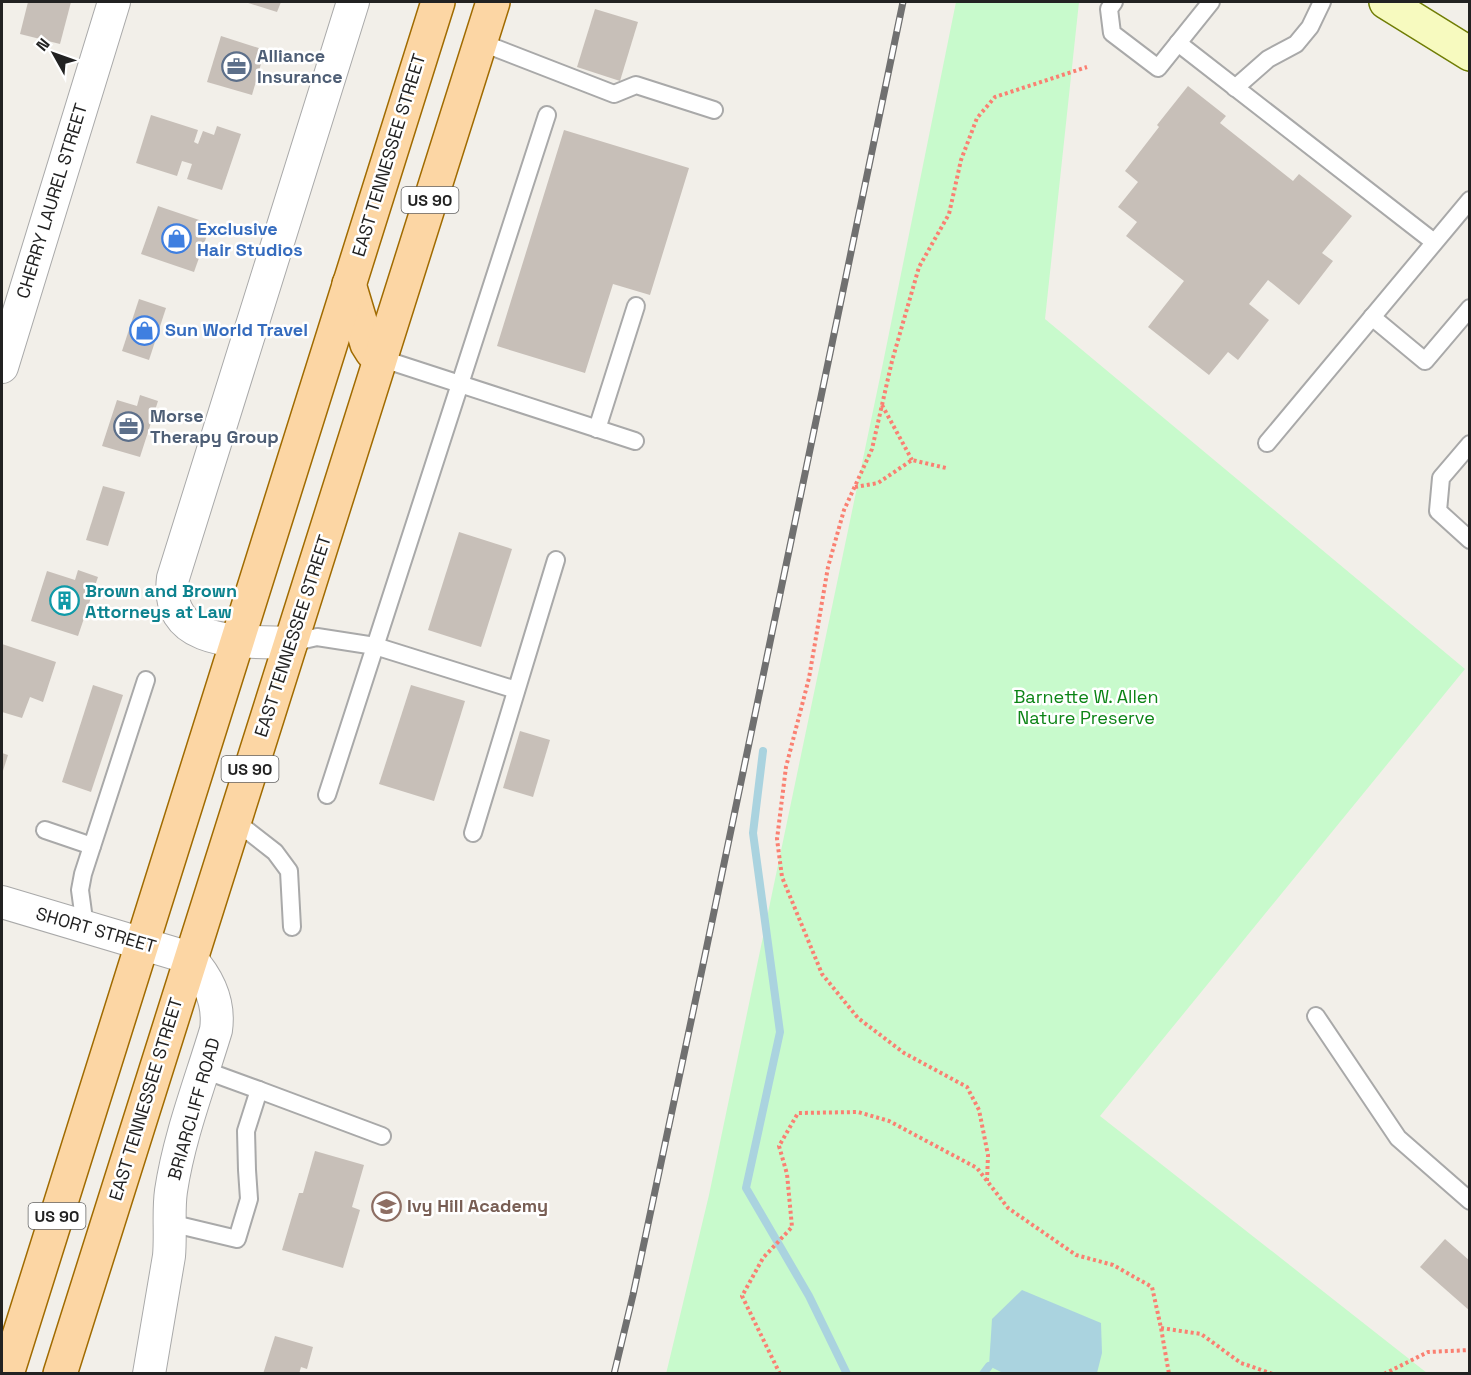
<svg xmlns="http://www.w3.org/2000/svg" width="1471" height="1375" viewBox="0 0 1471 1375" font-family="'Space Grotesk',sans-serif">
<rect width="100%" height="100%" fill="#f2efe9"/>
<!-- park -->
<path fill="#c8facc" d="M956 2H1079L1045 319 1465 669 1100 1116 1427 1373 666 1374 709 1195 883 363Z"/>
<!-- water -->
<path fill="#aad3df" d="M1022 1290 1101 1323 1102 1353 1097 1373H1003L989 1366 992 1319Z"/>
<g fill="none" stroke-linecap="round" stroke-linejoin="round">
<!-- stream -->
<g stroke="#aad3df" stroke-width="8">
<path d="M763 751 753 833 780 1032 746 1188 809 1296 847 1374"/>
<path d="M983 1374 989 1366"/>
</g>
</g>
<!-- building -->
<g fill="#c7bfb8">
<path d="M28 2H71L60 44 20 34Z"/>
<path d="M245 2H281L277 12Z"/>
<path d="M595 9 638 22 620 81 577 67Z"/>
<path d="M221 36 265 50 252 95 207 82Z"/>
<path d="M1188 86 1226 116 1220 123 1293 181 1299 174 1352 216 1322 253 1333 261 1299 305 1268 280 1249 304 1269 320 1238 360 1228 352 1209 375 1148 327 1184 281 1126 236 1137 222 1118 207 1138 182 1125 171 1159 127 1157 125Z"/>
<path d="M151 115 198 130 194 142 198 144 203 131 214 135 217 126 241 134 222 190 187 179 192 164 182 161 177 176 136 163Z"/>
<path d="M564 130 689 168 650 295 613 284 585 373 497 346Z"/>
<path d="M158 206 211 224 194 272 141 254Z"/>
<path d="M139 299 166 308 149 360 122 351Z"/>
<path d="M140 395 158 401 140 457 102 446 117 400 137 406Z"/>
<path d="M103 486 125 492 108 546 86 540Z"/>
<path d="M459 532 512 549 481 647 428 630Z"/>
<path d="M78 570 98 577 78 636 31 621 47 571 75 580Z"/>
<path d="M2 644 56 662 43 702 30 697 22 718 2 712Z"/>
<path d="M93 685 123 695 91 792 62 782Z"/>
<path d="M411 685 465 701 434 801 379 784Z"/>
<path d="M520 731 550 740 533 797 503 788Z"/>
<path d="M2 753 8 755 2 774Z"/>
<path d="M315 1151 364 1165 352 1207 360 1210 343 1268 282 1250 299 1193H303Z"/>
<path d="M1445 1239 1470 1261V1311L1420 1267Z"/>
<path d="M275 1336 313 1347 307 1369 301 1367 299 1374H263Z"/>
</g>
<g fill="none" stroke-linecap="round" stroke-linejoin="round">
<defs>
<g id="lane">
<path d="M1114 2 1109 9 1112 33 1158 68 1211 2"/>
<path d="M480 42 614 94 636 85 714 110"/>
<path d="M1178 43 1434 242"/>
<path d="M1235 88 1268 59 1296 44 1310 27 1322 2"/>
<path d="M1372 317 1425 361 1470 308"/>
<path d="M380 358 635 441"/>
<path d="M597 429 636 306"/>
<path d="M1267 443 1470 200"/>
<path d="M1470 444 1441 478 1438 511 1470 540"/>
<path d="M291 643 317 637 375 646 516 690"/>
<path d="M327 795 547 115"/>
<path d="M234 820 275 852 289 871 292 927"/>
<path d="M45 830 92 846"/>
<path d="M473 833 556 560"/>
<path d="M85 927 80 890 83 874 146 680"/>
<path d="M1316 1016 1398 1138 1470 1201"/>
<path d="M259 1090 382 1136"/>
<path d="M170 1223 237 1239 249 1199 247 1170 246 1131 259 1090 204 1070"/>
</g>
<g id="street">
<path d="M2 367 114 2"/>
<path d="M291 643C244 641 164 648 173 578L353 2"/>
<path d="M2 902 190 958C209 979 220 1002 216 1030 200 1083 179 1137 171 1191 168 1212 171 1234 169 1256L149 1374"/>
</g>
<path id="secondary" d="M1386 2 1470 54"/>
<g id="primary">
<path d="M349 284 367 344 372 352 380 358"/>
<path d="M7 1374 438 2"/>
<path d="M60 1374 493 2"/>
</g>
</defs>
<!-- lane casing -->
<use href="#lane" stroke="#a9a9a9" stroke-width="20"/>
<!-- street casing -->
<use href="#street" stroke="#a9a9a9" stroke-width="34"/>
<!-- secondary casing -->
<use href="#secondary" stroke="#707d05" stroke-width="36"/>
<!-- primary casing -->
<use href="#primary" stroke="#a06b00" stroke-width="36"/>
<!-- path -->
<g stroke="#fa8072" stroke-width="4" stroke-dasharray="3 3" stroke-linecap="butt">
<path d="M882 405 912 460"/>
<path d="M855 487 878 483 912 460 946 468"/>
<path d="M987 1181 988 1155 979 1110 967 1087 904 1053 858 1018 822 974 782 877 777 839 786 767 809 678 828 567 844 510 872 449 892 361 919 267 949 214 961 160 977 118 995 97 1087 67"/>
<path d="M1161 1328 1201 1334 1241 1363 1273 1374"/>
<path d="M780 1374 742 1296 763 1258 792 1227 787 1174 779 1146 798 1113 858 1112 889 1121 977 1168 1008 1208 1076 1255 1113 1265 1152 1287 1161 1328 1169 1374"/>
<path d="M1384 1374 1428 1352 1470 1350"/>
</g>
<!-- lane -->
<use href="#lane" stroke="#fff" stroke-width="16"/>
<!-- street -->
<use href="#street" stroke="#fff" stroke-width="32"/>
<!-- secondary -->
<use href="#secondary" stroke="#f7fabf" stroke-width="33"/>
<!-- primary -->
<use href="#primary" stroke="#fcd6a4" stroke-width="33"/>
<defs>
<path id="rail" d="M614 1374 633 1295 704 960 903 2"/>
</defs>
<!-- rail casing -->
<use href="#rail" stroke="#707070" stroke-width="7"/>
<!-- rail -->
<use href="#rail" stroke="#fff" stroke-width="4.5" stroke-dasharray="14" stroke-linecap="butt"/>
</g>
<!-- icons -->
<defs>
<symbol id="office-ring" viewBox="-11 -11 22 22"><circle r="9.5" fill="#fff" stroke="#5c6f8a" stroke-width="1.5"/><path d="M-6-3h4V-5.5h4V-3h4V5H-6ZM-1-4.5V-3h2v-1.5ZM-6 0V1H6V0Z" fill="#5c6f8a"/></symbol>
<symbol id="shop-ring" viewBox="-11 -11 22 22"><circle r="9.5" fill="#fff" stroke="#3f7fe0" stroke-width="1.5"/><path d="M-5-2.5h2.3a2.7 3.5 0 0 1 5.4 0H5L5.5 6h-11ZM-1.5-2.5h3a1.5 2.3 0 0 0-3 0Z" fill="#3f7fe0"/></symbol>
<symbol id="building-ring" viewBox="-11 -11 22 22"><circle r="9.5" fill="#fff" stroke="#0f9aa8" stroke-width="1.5"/><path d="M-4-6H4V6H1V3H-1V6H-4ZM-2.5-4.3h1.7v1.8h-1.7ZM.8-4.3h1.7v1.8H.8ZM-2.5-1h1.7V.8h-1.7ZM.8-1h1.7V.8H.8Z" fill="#0f9aa8"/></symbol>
<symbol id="school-ring" viewBox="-11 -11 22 22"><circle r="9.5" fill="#fff" stroke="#8d6e63" stroke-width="1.5"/><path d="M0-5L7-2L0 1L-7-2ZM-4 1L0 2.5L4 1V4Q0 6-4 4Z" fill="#8d6e63"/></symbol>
</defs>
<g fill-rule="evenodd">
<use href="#office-ring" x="220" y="50" width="33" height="33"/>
<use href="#shop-ring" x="160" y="222" width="33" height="33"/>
<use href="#shop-ring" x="128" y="314" width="33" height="33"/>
<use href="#office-ring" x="112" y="410" width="33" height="33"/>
<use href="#building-ring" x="48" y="584" width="33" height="33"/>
<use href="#school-ring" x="370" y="1190" width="33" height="33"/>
</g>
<g text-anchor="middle" stroke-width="5" stroke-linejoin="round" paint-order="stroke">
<!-- shield labels -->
<g fill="#fff" stroke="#646464" stroke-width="1.5">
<rect x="401.5" y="187" width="57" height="26" rx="4.5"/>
<rect x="221.5" y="756" width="57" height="26" rx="4.5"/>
<rect x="28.5" y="1203" width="57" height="26" rx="4.5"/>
</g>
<g font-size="16" font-weight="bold" fill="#222">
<text x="430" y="206">US 90</text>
<text x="250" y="775">US 90</text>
<text x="57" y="1222">US 90</text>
</g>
<!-- service labels -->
<g font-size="18" font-weight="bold" fill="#4e5e75" stroke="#fff" text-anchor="start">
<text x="257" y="62">Alliance<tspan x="257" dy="21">Insurance</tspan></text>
<text x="150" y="422">Morse<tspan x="150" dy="21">Therapy Group</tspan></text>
</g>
<!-- street labels -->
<g font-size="18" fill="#222" stroke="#fff">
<text transform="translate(389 155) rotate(-73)" y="6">EAST TENNESSEE STREET</text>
<text transform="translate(52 201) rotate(-73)" y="6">CHERRY LAUREL STREET</text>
<text transform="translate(293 636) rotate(-72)" y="6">EAST TENNESSEE STREET</text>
<text transform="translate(96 930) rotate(16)" y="6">SHORT STREET</text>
<text transform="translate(146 1099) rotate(-73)" y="6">EAST TENNESSEE STREET</text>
<text transform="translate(194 1109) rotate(-74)" y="6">BRIARCLIFF ROAD</text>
</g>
<!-- shop labels -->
<g font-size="18" font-weight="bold" fill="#366cbe" stroke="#fff" text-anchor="start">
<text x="197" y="235">Exclusive<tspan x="197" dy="21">Hair Studios</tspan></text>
<text x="165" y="336">Sun World Travel</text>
</g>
<!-- culture labels -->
<g font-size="18" font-weight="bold" fill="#0d838f" stroke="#fff" text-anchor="start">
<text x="85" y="597">Brown and Brown<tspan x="85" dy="21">Attorneys at Law</tspan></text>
</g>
<!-- park labels -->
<g font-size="18" fill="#0c8416" stroke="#fff">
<text x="1086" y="703">Barnette W. Allen<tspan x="1086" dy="21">Nature Preserve</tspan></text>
</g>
<!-- education labels -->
<g font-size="18" font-weight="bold" fill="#785e54" stroke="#fff" text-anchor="start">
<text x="407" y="1212">Ivy Hill Academy</text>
</g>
</g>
<!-- border -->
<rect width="1471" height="1375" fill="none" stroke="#222222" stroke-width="6"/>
<!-- north arrow -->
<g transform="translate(54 54) rotate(310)" stroke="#ffffff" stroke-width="4.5" paint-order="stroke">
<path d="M0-4.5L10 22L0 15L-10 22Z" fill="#222222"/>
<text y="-9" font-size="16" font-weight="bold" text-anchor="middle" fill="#222222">N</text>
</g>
</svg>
